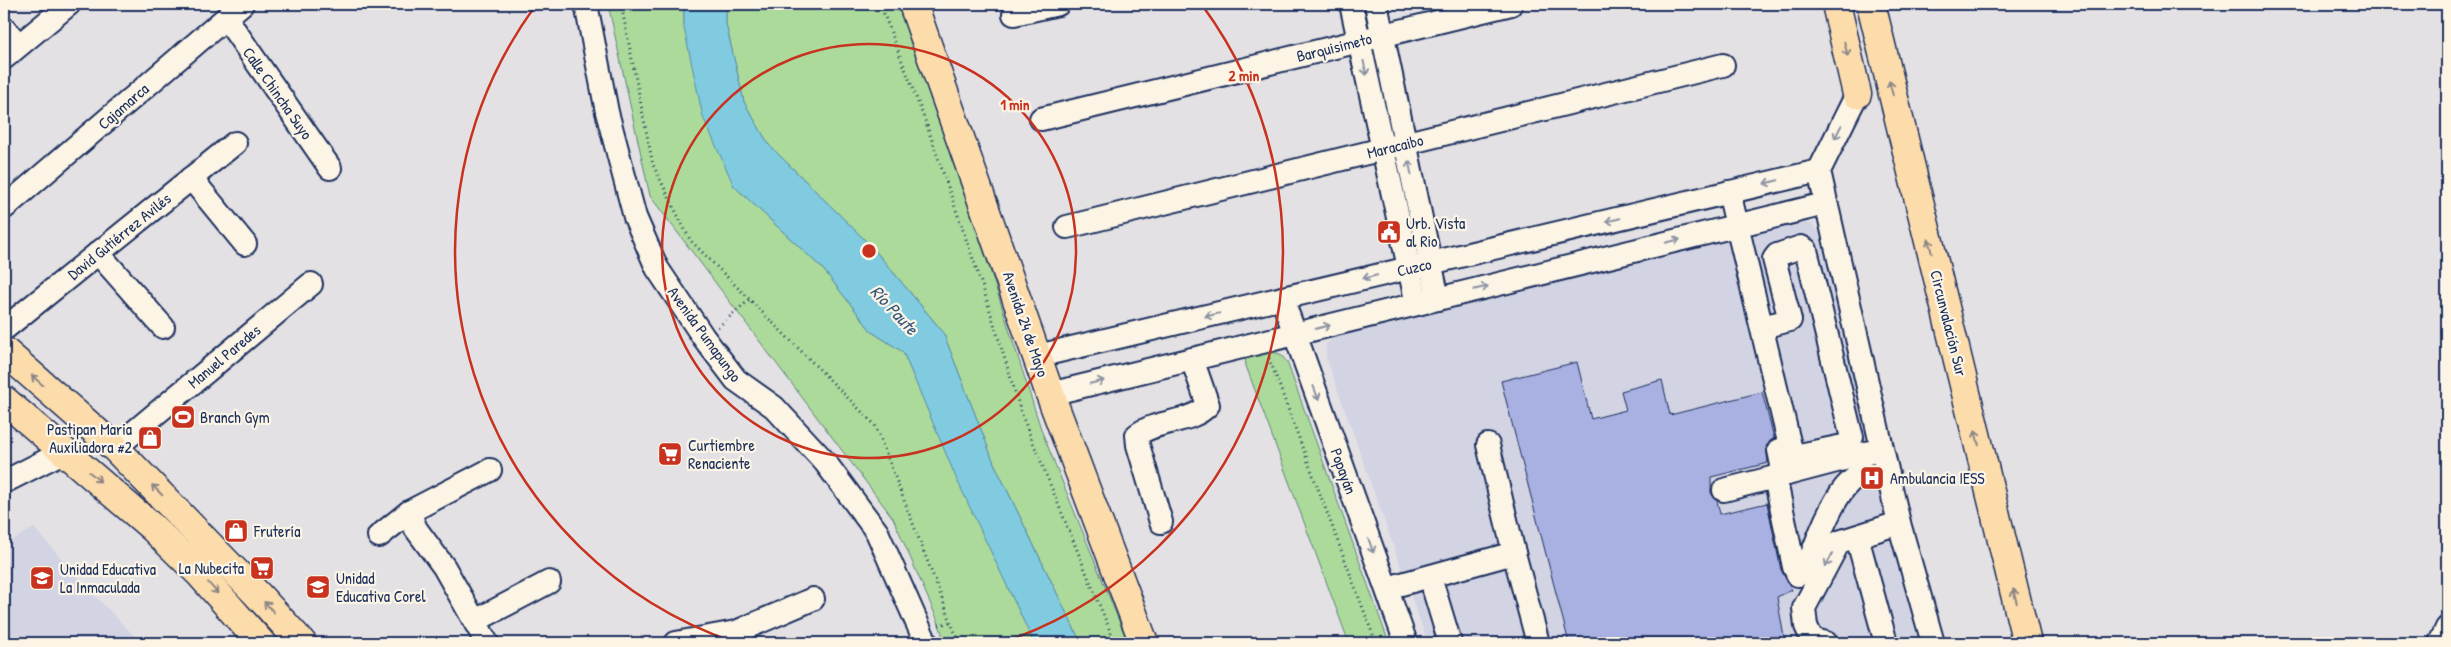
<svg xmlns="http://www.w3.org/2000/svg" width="2451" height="647" viewBox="0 0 2451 647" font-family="'Patrick Hand',sans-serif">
<rect width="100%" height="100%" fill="#e3e1e4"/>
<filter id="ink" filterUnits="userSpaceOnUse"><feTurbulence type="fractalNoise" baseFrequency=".02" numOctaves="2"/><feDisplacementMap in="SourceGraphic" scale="10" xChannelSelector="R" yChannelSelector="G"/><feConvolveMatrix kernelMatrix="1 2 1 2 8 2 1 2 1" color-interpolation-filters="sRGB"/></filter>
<g filter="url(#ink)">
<!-- built -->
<g fill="#d2d3e3">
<path d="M1800 223 1812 224 1820 233 1919 643H1428L1326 357V344L1334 338Z"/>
<path d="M34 528 93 594 141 643H4V545Z"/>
</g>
<!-- green -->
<g fill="#abda9a" stroke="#63847c">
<path d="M608 4H684V23L734 186 823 269 872 332 903 352 955 473 1034 643H945L938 621 893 518 650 196Z"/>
<path d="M726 4H901L929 79 1042 432 1128 643H1081L994 463 943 332 872 247 769 145 744 102 726 24Z"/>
<path d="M1270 351 1280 354 1287 362 1389 643H1349L1246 366 1245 357Z"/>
</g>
<!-- water -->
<path fill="#80cbe0" stroke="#588dac" d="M684 4H726V24L744 102 769 145 872 247 943 332 994 463 1081 643H1034L957 480 903 352 872 332 823 269 734 186 703 117 684 28Z"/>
<!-- building -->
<path fill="#a9b1e2" stroke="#1b2f5e" d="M1577 362 1591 419 1626 410 1621 391 1662 380 1670 415 1762 392 1774 438 1766 446 1768 463 1711 477V493L1717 501 1720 514 1767 503 1781 570 1792 590 1777 597 1785 643H1569L1501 381Z"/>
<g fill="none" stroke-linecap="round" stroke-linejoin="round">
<defs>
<g id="minor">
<path d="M586 4 607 112 635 217 657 268 704 338 736 380 774 407 825 462 877 532 926 643"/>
<path d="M1351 4 1417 304"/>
<path d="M1376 4 1438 299"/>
<path d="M1014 14 1058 4"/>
<path d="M226 18 330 168"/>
<path d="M4 28 19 45"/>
<path d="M4 58 69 4"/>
<path d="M1857 94 1819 171 1899 523 1933 643"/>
<path d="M1041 119 1511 4"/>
<path d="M191 178 245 244"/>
<path d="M1729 192 1790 446 1793 452 1799 455 1848 445 1852 437 1850 430 1806 250 1801 247 1777 255 1774 259 1790 320 1762 327"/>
<path d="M4 208 242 4"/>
<path d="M1067 227 1723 65"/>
<path d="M98 253 163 327"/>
<path d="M1282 298 1406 643"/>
<path d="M4 329 235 143"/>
<path d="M1038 356 1819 171"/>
<path d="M1050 394 1825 204"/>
<path d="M115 448 311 284"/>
<path d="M1779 450 1783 470 1787 474 1882 449"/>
<path d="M1775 477 1794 567 1798 575 1807 569C1814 548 1837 481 1860 476 1869 474 1879 475 1888 475"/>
<path d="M4 482 65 451"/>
<path d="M1724 490 1787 474"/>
<path d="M409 512 416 529 444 567 487 643"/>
<path d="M1161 522 1138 445 1137 435C1158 419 1191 424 1208 405L1192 359"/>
<path d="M379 536 409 512 490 470"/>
<path d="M1857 537 1886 643"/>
<path d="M1514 553 1538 643"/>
<path d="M1387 588 1514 553 1488 445"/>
<path d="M1434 590 1450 643"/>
<path d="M475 621 549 582"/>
<path d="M676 643 736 632 813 599"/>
<path d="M1826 643 1812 639 1806 626 1804 608 1839 542 1899 523"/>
<path d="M2440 643 2447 628"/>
</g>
<g id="major">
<path d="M913 4 1050 394 1144 643"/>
<path d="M4 351 115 448 257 594 302 643"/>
<path d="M4 400 153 528 200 574 261 643"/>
</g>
<g id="highway">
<path d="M1836 4 1857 94"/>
<path d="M1871 4 2027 643"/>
</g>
</defs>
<!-- minor casing -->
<use href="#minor" stroke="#1b2f5e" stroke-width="26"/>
<!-- major casing -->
<use href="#major" stroke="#1b2f5e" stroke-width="31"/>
<!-- highway casing -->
<use href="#highway" stroke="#1b2f5e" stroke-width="31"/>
<!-- path -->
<g stroke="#1b2f5e" stroke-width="3" stroke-dasharray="1 4" stroke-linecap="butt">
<path d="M621 4 653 165 690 240 875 425 959 643"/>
<path d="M880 4 926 123 983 288 1023 418 1115 643"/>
<path d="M718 327 749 300"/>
<path d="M1269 358 1376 643"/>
<path d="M939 625 950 622"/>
</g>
<!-- minor -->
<use href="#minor" stroke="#fcf5e5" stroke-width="22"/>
<!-- major -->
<use href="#major" stroke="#fddcac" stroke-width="28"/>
<!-- highway -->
<use href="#highway" stroke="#fddcac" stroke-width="28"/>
</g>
<!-- one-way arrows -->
<defs><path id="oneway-shaft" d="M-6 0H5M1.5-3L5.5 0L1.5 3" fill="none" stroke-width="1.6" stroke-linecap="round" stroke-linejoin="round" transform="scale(1.25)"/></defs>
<g stroke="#8c8685">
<use href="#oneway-shaft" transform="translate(1846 49) rotate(77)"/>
<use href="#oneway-shaft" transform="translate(1891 88) rotate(-104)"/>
<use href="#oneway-shaft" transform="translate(1930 246) rotate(-104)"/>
<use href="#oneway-shaft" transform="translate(37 380) rotate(-139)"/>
<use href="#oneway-shaft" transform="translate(1977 438) rotate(-104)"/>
<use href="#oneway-shaft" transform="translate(95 477) rotate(41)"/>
<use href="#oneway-shaft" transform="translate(157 490) rotate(-135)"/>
<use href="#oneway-shaft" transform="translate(213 588) rotate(49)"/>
<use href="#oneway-shaft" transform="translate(2015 596) rotate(-104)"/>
<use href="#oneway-shaft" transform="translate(269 607) rotate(-132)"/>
</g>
<g stroke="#8c92a2">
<use href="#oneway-shaft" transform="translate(1365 68) rotate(78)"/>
<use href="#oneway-shaft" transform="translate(1838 132) rotate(117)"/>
<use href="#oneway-shaft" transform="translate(1410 168) rotate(-102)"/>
<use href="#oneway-shaft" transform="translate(1771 182) rotate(167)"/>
<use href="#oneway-shaft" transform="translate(1613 220) rotate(167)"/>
<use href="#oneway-shaft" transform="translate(1673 241) rotate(-14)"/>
<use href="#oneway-shaft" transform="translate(1370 277) rotate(167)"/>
<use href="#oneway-shaft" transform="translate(1481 288) rotate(-14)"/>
<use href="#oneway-shaft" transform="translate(1212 315) rotate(167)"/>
<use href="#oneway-shaft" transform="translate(1323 327) rotate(-14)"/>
<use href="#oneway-shaft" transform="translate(1097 382) rotate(-14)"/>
<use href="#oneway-shaft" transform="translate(1316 393) rotate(70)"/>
<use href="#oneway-shaft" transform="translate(1371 546) rotate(70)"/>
<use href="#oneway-shaft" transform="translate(1829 560) rotate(118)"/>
</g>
</g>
<!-- distance rings -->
<g fill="none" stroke="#c8321e" stroke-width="2.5">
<circle cx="869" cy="251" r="207"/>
<path d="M734 642A414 414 0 0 1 536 5M1202 5A414 414 0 0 1 1004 642"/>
</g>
<!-- icons -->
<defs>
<symbol id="civic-square" viewBox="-11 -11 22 22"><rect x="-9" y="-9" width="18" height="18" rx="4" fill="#c8321e" stroke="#fcf5e5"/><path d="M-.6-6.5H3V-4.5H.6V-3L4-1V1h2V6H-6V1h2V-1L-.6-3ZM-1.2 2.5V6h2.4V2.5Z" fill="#fff"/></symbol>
<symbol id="stadium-square" viewBox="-11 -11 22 22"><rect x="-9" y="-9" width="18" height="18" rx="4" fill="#c8321e" stroke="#fcf5e5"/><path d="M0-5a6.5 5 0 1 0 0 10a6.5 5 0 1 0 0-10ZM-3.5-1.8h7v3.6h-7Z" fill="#fff"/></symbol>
<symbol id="shop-square" viewBox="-11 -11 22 22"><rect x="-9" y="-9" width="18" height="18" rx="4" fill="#c8321e" stroke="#fcf5e5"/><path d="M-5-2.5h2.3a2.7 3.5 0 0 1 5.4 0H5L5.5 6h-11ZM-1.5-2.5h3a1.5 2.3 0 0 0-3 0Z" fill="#fff"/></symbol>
<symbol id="supermarket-square" viewBox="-11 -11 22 22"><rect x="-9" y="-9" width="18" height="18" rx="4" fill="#c8321e" stroke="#fcf5e5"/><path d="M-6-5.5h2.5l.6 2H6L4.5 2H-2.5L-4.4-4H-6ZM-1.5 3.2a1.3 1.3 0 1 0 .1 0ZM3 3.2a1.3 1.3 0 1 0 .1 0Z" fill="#fff"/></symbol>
<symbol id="hospital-square" viewBox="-11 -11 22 22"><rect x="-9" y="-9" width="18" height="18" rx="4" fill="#c8321e" stroke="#fcf5e5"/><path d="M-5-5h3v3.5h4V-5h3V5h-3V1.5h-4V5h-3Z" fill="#fff"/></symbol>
<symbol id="school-square" viewBox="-11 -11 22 22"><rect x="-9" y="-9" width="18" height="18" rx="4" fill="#c8321e" stroke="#fcf5e5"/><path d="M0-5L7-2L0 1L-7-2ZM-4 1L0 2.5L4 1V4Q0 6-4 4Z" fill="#fff"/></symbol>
</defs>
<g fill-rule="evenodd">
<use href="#civic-square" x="1375" y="218" width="28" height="28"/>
<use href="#stadium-square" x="169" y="403" width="28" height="28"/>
<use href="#shop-square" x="136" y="424" width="28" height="28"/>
<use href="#supermarket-square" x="656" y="440" width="28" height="28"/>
<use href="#hospital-square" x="1858" y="464" width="28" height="28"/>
<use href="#shop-square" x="222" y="517" width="28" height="28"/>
<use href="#supermarket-square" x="248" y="554" width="28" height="28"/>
<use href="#school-square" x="28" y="564" width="28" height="28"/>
<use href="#school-square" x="304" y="573" width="28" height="28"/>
</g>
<g text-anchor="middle" stroke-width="4.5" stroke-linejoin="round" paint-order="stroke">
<!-- street labels -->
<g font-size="16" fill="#1b2f5e" stroke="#fcf5e5">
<text transform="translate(1334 47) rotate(-14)" y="6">Barquisimeto</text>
<text transform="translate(278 93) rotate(55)" y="6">Calle Chincha Suyo</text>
<text transform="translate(123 106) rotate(-41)" y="6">Cajamarca</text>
<text transform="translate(1395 146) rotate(-14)" y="6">Maracaibo</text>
<text transform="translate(119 236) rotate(-39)" y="6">David Gutiérrez Avilés</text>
<text transform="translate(1414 267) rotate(-13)" y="6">Cuzco</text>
<text transform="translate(1949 323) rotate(76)" y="6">Circunvalación Sur</text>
<text transform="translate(1026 324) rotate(71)" y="6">Avenida 24 de Mayo</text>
<text transform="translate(705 334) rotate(54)" y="6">Avenida Pumapungo</text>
<text transform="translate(224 356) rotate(-40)" y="6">Manuel Paredes</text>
<text transform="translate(1344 471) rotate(70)" y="6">Popayán</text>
</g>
<!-- poi labels -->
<g font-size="16" fill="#1b2f5e" stroke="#fcf5e5" text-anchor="start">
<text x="1406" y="229">Urb. Vista<tspan x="1406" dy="18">al Rio</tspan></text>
<text x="200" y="423">Branch Gym</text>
<text x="132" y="435" text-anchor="end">Pastipan Maria<tspan x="132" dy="18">Auxiliadora #2</tspan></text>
<text x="688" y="451">Curtiembre<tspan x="688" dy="18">Renaciente</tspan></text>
<text x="1890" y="484">Ambulancia IESS</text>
<text x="254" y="537">Frutería</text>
<text x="244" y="574" text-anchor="end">La Nubecita</text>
<text x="60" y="575">Unidad Educativa<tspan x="60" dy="18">La Inmaculada</tspan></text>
<text x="336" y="584">Unidad<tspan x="336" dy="18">Educativa Corel</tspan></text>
</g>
<!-- water labels -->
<g font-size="18" font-style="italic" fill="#34567e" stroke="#fcf5e5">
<text transform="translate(894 310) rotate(47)" y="6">Río Paute</text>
</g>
</g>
<circle cx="869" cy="251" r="8" fill="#c8321e" stroke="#fcf5e5" stroke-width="2.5"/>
<g font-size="15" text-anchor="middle" font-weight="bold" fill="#c8321e" stroke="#fcf5e5" stroke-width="4.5" stroke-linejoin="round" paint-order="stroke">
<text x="1244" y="81">2 min</text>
<text x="1015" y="110">1 min</text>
</g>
<!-- margin -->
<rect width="2451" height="647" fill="none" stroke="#fcf5e5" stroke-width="20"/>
<rect x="10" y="10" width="2431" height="627" fill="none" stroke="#1b2f5e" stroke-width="2" filter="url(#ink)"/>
</svg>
